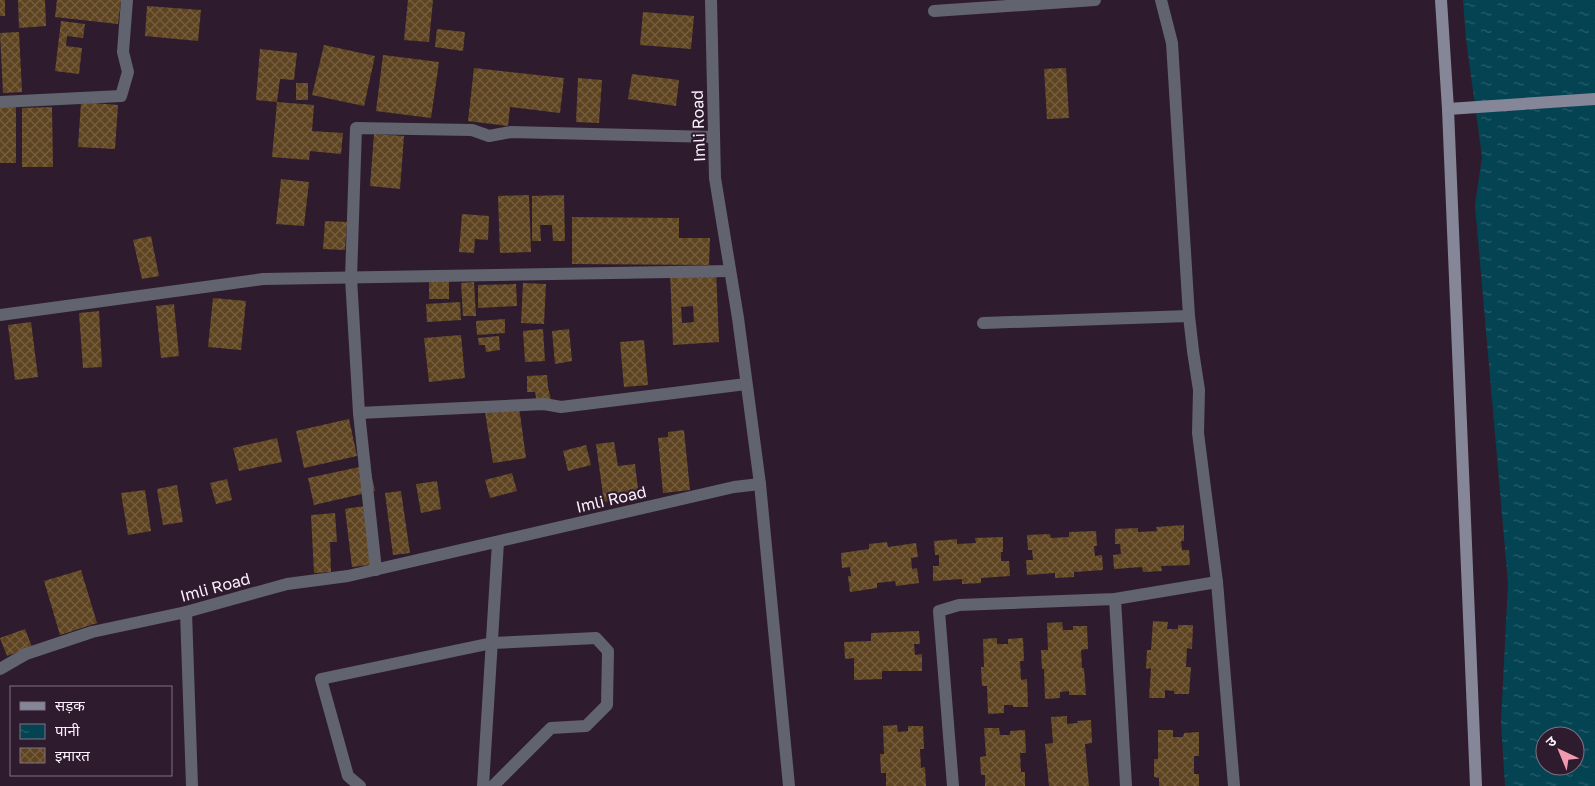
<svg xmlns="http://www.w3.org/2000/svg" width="1595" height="786" viewBox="0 0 1595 786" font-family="'Golos Text','Noto Sans Devanagari',sans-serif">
<defs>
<pattern id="water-ripples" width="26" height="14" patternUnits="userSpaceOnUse" patternTransform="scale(1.25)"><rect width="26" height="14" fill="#044352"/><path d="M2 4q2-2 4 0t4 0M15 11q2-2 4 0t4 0" fill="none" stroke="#2a5e6c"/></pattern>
<pattern id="building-cross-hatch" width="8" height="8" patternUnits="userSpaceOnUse" patternTransform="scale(1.25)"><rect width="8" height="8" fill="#5e4420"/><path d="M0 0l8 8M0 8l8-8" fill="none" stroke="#765f41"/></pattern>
</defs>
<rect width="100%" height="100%" fill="#2e1c2e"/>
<!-- water -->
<path fill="url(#water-ripples)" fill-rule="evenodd" d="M1463 0H1595V786H1505L1501 722 1508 583 1475 205 1482 157 1466 39ZM1545 736H1575V766H1545Z"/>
<!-- building -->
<g fill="url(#building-cross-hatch)" fill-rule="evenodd">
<rect x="0" y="0" width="5" height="16"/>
<path d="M18 0H45L46 26 19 28Z"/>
<path d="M57 0H121L118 24 55 17Z"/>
<path d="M408 0H433L429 42 404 40Z"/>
<path d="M147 6 201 10 198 41 145 36Z"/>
<path d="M643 12 694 16 691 49 640 45Z"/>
<path d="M61 21 85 24 83 38 67 36 66 46 82 48 79 74 55 71Z"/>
<path d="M437 29 465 32 463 51 435 47Z"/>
<path d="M19 32 22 92 3 93 0 33Z"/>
<path d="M324 45 375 56 364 106 312 95Z"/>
<path d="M260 49 297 53 294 80 280 79 277 102 314 105 312 131 343 133 341 154 310 151 309 160 272 157 277 102 256 100Z"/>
<path d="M383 55 439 62 431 118 376 111Z"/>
<path d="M474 68 564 78 560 113 510 107 508 126 468 121Z"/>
<path d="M1066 68 1069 118 1047 119 1044 69Z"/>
<path d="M632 74 679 80 676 106 628 99Z"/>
<path d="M578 78 602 80 599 123 576 122Z"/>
<rect x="296" y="83" width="12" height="17"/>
<path d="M81 102 118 105 115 149 78 147Z"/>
<rect x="0" y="106" width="16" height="57"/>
<path d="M52 107 53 167H22V108Z"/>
<path d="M374 134 404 136 400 189 370 186Z"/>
<path d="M281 179 309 182 304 226 276 224Z"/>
<path d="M529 195 531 252 500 253 498 196Z"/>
<path d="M564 195 565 241H553L552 225H540L541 241H532V196Z"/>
<path d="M462 214 489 216 488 240 475 239 474 253 459 252Z"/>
<path d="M572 217 679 218V238H710L709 265 572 264Z"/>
<path d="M325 221 347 222 345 250 323 249Z"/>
<path d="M151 236 159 276 142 279 133 240Z"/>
<path d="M716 269 719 342 673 345 670 271ZM693 306 694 322 682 323 681 307Z"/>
<rect x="429" y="277" width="20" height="22"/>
<path d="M474 282 476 316H463L461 283Z"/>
<path d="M523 283 546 284 544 324 521 323Z"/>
<path d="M516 284 517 306 478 308V285Z"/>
<path d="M213 298 246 301 241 350 208 347Z"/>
<path d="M460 302 461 320 427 322 426 304Z"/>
<path d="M174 304 179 356 161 358 156 306Z"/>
<path d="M99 311 102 367 83 368 79 313Z"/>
<path d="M505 319V333L477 335 476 321Z"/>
<path d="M31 322 38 377 15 380 8 325Z"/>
<path d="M543 329 545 361 525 362 523 331Z"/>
<path d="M569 329 572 361 555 364 552 331Z"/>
<path d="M461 335 465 378 429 382 424 338Z"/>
<path d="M499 336 500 350 486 352 485 345H479L478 338Z"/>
<path d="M644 340 648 385 624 387 620 342Z"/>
<path d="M547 375 548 387 552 405 538 408 535 392H527V376Z"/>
<path d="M519 407 526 458 493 463 485 412Z"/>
<path d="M349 419 357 456 304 468 296 431Z"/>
<path d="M684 430 690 490 663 493 658 438 668 437V432Z"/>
<path d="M277 438 282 462 239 471 233 448Z"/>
<path d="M614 442 618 466 635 464 639 497 604 502 596 444Z"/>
<path d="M586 445 591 465 568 471 563 451Z"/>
<path d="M369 465 375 491 314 505 308 478Z"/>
<path d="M512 473 517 491 490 498 485 480Z"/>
<path d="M227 479 232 500 216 504 210 483Z"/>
<path d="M437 481 441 509 421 513 416 484Z"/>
<path d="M177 485 183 522 163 525 157 489Z"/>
<path d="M145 490 151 531 128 535 121 493Z"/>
<path d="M401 491 410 553 393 555 385 493Z"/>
<path d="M371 505 377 564 352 567 345 509Z"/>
<path d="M335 513 337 542H330L331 572 314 573 311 515Z"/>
<path d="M1184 525V541H1181L1182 550H1189L1190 565 1161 566 1162 571 1143 572 1142 567 1114 569 1113 555 1121 554 1120 544H1115V529L1138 528V532L1157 531 1156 527Z"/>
<path d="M1096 531 1097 546H1094L1095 556 1102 555 1103 570 1074 572V577L1055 578V573L1027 575 1026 560H1033L1032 550H1028L1027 535 1050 534 1051 538 1069 537V532Z"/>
<path d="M1003 537V552H1001V561H1009L1010 576 981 578V583L962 584V579L933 581V566H939V555H935L934 541 957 539V544L976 543 975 538Z"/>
<path d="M887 542 888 547 916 543 918 557 911 558 912 569 917 568 919 583 896 586 895 581 877 583V588L850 592 848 576H851L850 567 842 568 841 553 869 549V544Z"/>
<path d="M81 570 97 623 60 635 44 581Z"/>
<path d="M1153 621 1168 622 1167 629H1178V625H1193L1192 649 1187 648 1186 667H1191L1189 694H1174V691L1165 690V698H1149L1151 668 1146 669 1147 650H1151Z"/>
<path d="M1062 622 1063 630H1073V626H1087L1088 649 1081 650 1082 668H1084L1086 695H1069V691L1060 692V698L1045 699 1044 669H1042L1041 650H1048L1047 623Z"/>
<path d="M25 629 32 647 7 656 0 638Z"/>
<path d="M919 631 920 644H914L915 655 922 654V671H882V679L854 680V658L845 659 844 642 871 641V633Z"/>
<path d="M997 638V644H1008V639L1023 638 1024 661H1020L1021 680 1027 679 1028 707H1013V705H1004V713L988 714 987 686H982L981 667H984L983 639Z"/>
<path d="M1067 716V724L1078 723 1077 721 1091 720 1092 743 1085 744 1089 786H1049L1045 744 1053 743 1051 717Z"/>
<path d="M897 725 898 732 908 731V726H923L924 749H920L921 768 925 767 926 786H886V773H881L880 754H884L883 726Z"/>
<path d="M984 728H999L1000 735H1010V731L1025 730 1026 753H1020L1021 772H1025V786H985V775H981L980 757 986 756Z"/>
<path d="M1158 730H1173V737H1183L1184 733 1199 732V756H1194V774H1199V786H1159V778L1154 777V759H1158Z"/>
</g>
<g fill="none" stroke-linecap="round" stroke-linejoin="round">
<!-- street -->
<g stroke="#61636e" stroke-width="12">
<path d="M1161 0 1172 43 1189 316 1193 351 1199 390 1198 433 1217 582 1234 786"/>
<path d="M934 11 1095 0"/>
<path d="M0 102 121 96 128 72 123 52 127 0"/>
<path d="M0 315 263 279 730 271"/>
<path d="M983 323 1189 316"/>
<path d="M359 413 544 404 561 407 746 384"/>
<path d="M760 484 789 786"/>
<path d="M376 570 359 413 351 278 356 128 472 130 489 136 511 132 714 137"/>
<path d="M1115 599 1126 786"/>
<path d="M186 612 192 786"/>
<path d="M0 669 26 654 92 632 186 612 287 584 348 576 734 487 760 484 738 318 715 178 711 0"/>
<path d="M360 786 348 776 321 679 492 643 596 638 608 651 607 705 586 726 551 728 493 786"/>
<path d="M483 786 498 542"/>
<path d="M953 786 939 611 959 605 1115 599 1217 582"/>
</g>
<!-- secondary -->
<g stroke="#858698" stroke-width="12">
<path d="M1441 0 1448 109 1476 786"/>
<path d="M1448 109 1595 99"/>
</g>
</g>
<g text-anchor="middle" stroke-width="4.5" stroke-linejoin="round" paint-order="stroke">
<!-- street labels -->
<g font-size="16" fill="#fbeffb" stroke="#2e1c2e">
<text transform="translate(698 126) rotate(-92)" y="6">Imli Road</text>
<text transform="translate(611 499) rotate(-13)" y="6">Imli Road</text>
<text transform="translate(215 587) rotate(-15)" y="6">Imli Road</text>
</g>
</g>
<!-- legend -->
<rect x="10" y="686" width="162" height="90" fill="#2e1c2e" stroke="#807080"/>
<rect x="20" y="702" width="25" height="8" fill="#858698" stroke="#807080"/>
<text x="55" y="711" font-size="15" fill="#fbeffb">सड़क</text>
<rect x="20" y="724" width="25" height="15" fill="url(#water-ripples)" stroke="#807080"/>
<text x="55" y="736" font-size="15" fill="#fbeffb">पानी</text>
<rect x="20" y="748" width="25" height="15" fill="url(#building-cross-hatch)" stroke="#807080"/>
<text x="55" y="761" font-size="15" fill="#fbeffb">इमारत</text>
<!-- north arrow -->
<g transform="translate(1560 751) rotate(316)"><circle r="24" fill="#2e1c2e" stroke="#807080"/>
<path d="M0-4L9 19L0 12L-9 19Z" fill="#f19ab1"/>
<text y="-8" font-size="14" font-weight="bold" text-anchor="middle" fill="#fbeffb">उ</text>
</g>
</svg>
